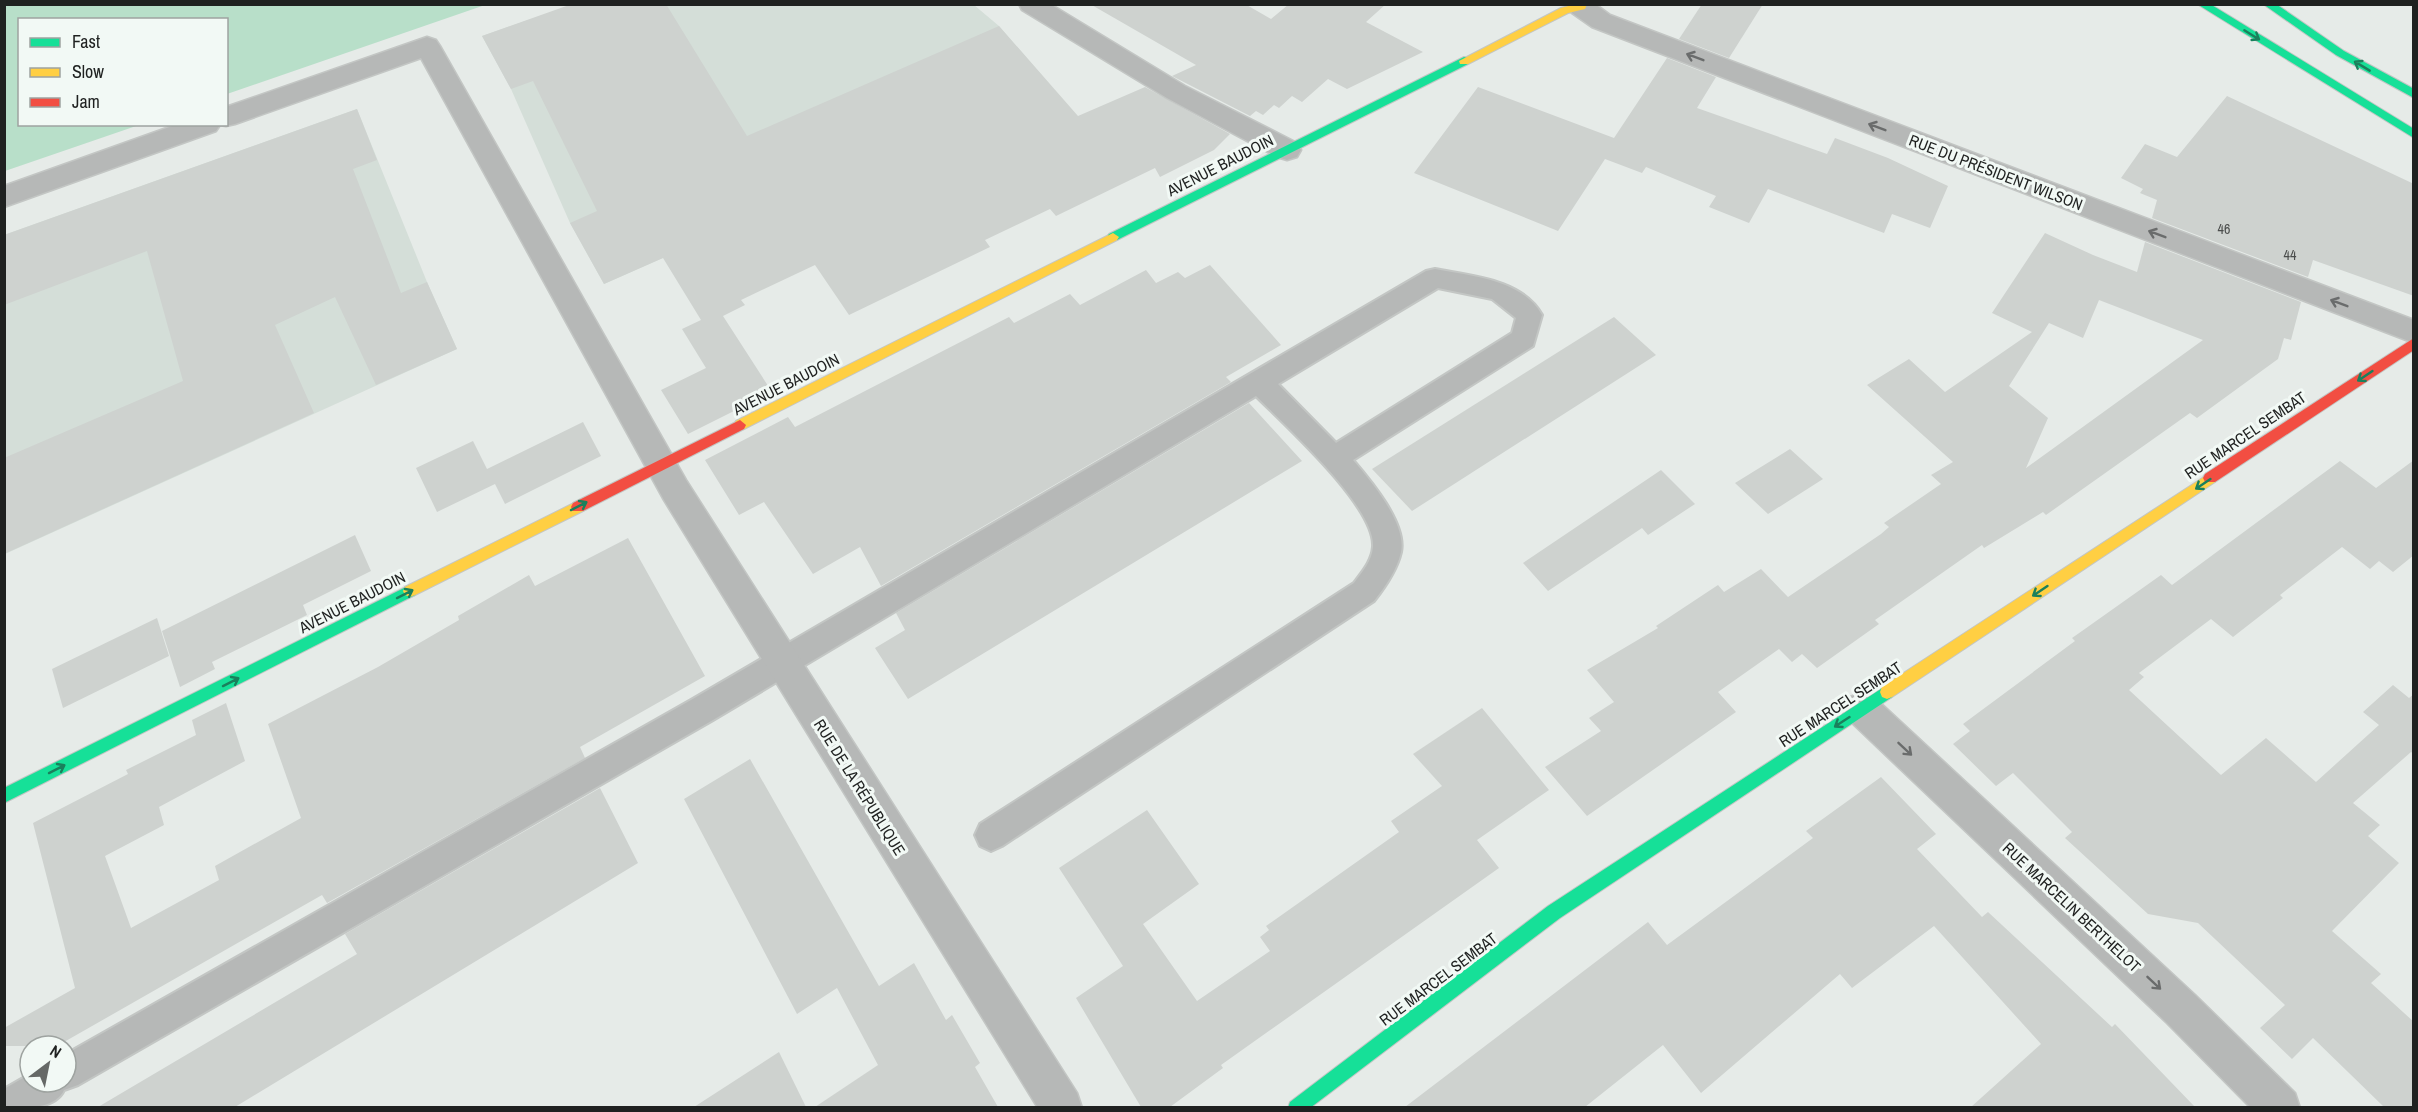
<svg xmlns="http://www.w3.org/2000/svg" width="2418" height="1112" viewBox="0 0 2418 1112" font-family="'Archivo Narrow',sans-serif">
<rect width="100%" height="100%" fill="#e6ebe8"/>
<!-- built -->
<g fill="#d4ded8">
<path d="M572 5H974L999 26 1051 86 604 284 570 223 511 89 482 36Z"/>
<path d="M357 109 427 282 457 349 5 554 4 235Z"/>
</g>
<!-- green -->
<path fill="#b8dfc9" d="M4 5 5 4 485 5 227 94 226 20H20V124L139 125 5 171Z"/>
<!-- building -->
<g fill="#ced2cf" fill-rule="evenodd">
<path d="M572 4H666L747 136 999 26 1078 116 1145 87 1230 134 1214 150 1160 177 1155 168 1056 216 1050 209 985 240 990 247 849 315 815 265 741 300 745 305 723 316 772 392 688 434 661 390 706 368 682 329 701 320 663 258 604 284 570 223 597 211 533 81 511 89 482 36Z"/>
<path d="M1090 4H1245L1271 19 1289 4H1386L1366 22 1423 52 1347 89 1328 79 1302 102 1292 96 1279 108 1274 105 1263 115 1256 111 1250 116 1172 76 1196 65Z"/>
<path d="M1702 4H1763L1729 58 1679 39Z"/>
<path d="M1667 58 1716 77 1697 108 1827 154 1835 138 1888 158 1948 186 1930 228 1892 214 1884 233 1768 189 1749 223 1709 207 1716 196 1646 167 1642 173 1605 159 1558 231 1414 173 1478 87 1614 138Z"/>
<path d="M2227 96 2414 184V296L2313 260 2308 277 2152 218 2157 200 2140 193 2143 189 2121 178 2145 144 2177 157Z"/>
<path d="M357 109 377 160 353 169 401 293 427 282 457 349 376 385 335 297 275 325 314 413 4 554V458L183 381 147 251 4 305V235Z"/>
<path d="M2045 233 2093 255 2137 272 2145 242 2301 302 2291 340 2284 338 2278 359 2197 418 2190 413 2046 515 2043 512 1984 548 1982 545 1875 620 1879 624 1817 668 1802 654 1792 662 1779 649 1718 692 1736 712 1587 816 1545 767 1601 731 1589 718 1614 702 1587 670 1658 628 1656 626 1718 585 1724 592 1761 569 1788 597 1881 534 1889 527 1884 523 1941 484 1931 475 1953 462 1867 385 1909 359 1945 392 2032 332 1992 313ZM2099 300 2203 340 2026 468 2048 418 2009 386 2049 323 2083 338Z"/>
<path d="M1210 265 1281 345 1226 377 1231 382 881 586 860 547 813 574 764 502 739 515 705 460 788 417 795 427 1009 317 1014 323 1070 294 1080 305 1146 270 1156 283 1178 272 1185 278Z"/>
<path d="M1614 317 1656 355 1412 511 1372 469Z"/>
<path d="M1249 403 1302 461 908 699 875 648 905 630 896 613Z"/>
<path d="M583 422 601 456 505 504 495 484 437 512 416 468 473 441 487 469Z"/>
<path d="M1790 449 1823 479 1768 514 1735 483Z"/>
<path d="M2414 460V555L2393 572 2379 561 2370 569 2342 547 2280 595 2283 598 2233 637 2211 619 2139 673 2144 677 2129 690 2221 775 2266 738 2316 782 2379 725 2363 712 2393 685 2409 698 2414 694V754L2411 752 2353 803 2380 825 2368 836 2399 863 2332 931 2381 974 2371 983 2414 1022V1107H2384L2313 1038 2292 1059 2260 1028 2285 1005 2198 923 2148 914 2065 838 2072 832 2013 773 1996 786 1953 744 1970 731 1963 724 2075 641 2072 638 2082 631 2161 575 2172 585 2340 461 2376 488Z"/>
<path d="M1661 470 1695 504 1648 535 1642 528 1548 591 1523 563Z"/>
<path d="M355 535 371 571 303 605 307 615 212 662 215 669 180 687 162 631Z"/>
<path d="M628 538 705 676 580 747 585 758 327 903 322 895 57 1046H4V1028L75 988 33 823 128 774 126 770 196 735 192 720 226 703 245 761 159 807 164 825 105 856 131 928 219 880 215 866 301 818 268 724 378 667 459 620 458 616 529 575 535 586Z"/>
<path d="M157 618 169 656 63 708 52 669Z"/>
<path d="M1482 708 1549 790 1477 840 1499 868 1221 1065 1223 1068 1170 1107H1141L1076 998 1123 966 1059 868 1147 810 1199 884 1143 924 1197 1001 1270 951 1260 937 1269 930 1266 926 1399 832 1391 821 1442 786 1413 754Z"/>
<path d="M750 759 879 986 914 963 946 1020 952 1015 980 1063 975 1067 998 1107H815L878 1065 837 988 797 1014 684 799Z"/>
<path d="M1881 777 1936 834 1917 849 1982 917 1988 912 2112 1027 2115 1024 2195 1107H1971L2041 1044 1934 926 1852 988 1840 974 1701 1093 1663 1045 1585 1107H1405L1648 922 1667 945 1813 838 1806 831Z"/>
<path d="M600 788 638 863 235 1107H98L357 954 345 934Z"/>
<path d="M779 1052 806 1107H694Z"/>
</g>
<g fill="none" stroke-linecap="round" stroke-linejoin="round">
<defs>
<path id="lane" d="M1435 269C1471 276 1522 279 1542 315L1533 346 1353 460C1371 481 1407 524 1401 552 1397 570 1385 587 1374 601L1002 846 991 851 980 846 975 835 980 824 1354 583C1362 572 1372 561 1373 547 1376 507 1285 425 1256 396L713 720 78 1085 64 1090C55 1110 23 1108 4 1108V1089L30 1074V1082H66V1054L691 700 1426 271ZM1438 288 1492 299 1516 318 1512 333 1336 443 1278 384Z"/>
<g id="street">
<path d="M1019 4H1050L1185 86 1297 143 1301 150 1297 157 1287 160 1277 157 1167 98 1022 10Z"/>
<path d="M1570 4H1595L1610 15 2414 320V343L1592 27 1572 13 1569 7Z"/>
<path d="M427 37 436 40 440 46 686 480 1077 1093 1082 1108H1038L664 500 421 58 235 124 226 126 220 125 216 131 4 207V186L178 124H226V107Z"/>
<path d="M1862 693 1874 697 2195 995 2295 1093 2300 1108H2251L2167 1023 1850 721 1844 709 1850 697Z"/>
</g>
<g id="fast">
<path d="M2197 4H2210L2414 129V138Z"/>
<path d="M2263 4H2276L2344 51 2414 89V98L2336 55Z"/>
<path d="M1464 57 1468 58V64L1117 240H1109L1107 237 1109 234Z"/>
<path d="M410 585 415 587 417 591 415 595 4 803V788Z"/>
<path d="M1887 685 1892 687 1894 692 1892 697 1560 918 1310 1108H1288L1290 1102 1548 906Z"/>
</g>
<g id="slow">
<path d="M1576 4H1587L1585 9 1568 13 1468 64H1460L1459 61 1561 8Z"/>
<path d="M1113 233 1119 237 1117 240 744 429H736L734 425 736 421Z"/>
<path d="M2210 473 2215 474 2217 478 2215 482 1892 697 1887 699 1882 697 1880 692 1882 687Z"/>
<path d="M578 501 583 503 585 507 583 511 415 595 410 597 405 595 403 591 405 587Z"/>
</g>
<g id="jam">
<path d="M2414 338V350L2215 482H2205L2203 478 2205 474Z"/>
<path d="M740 420 746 425 744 429 583 511H573L571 507 573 503Z"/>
</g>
</defs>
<!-- lane casing -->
<use href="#lane" stroke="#c3c6c4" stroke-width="4"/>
<!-- street casing -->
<use href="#street" stroke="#c3c6c4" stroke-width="3"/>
<!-- fast casing -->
<use href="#fast" stroke="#c3c6c4" stroke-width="2"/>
<!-- slow casing -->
<use href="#slow" stroke="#c3c6c4" stroke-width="2"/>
<!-- jam casing -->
<use href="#jam" stroke="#c3c6c4" stroke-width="2"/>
<!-- lane -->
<use href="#lane" fill="#b6b8b7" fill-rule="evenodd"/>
<!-- street -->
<use href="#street" fill="#b6b8b7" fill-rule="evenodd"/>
<!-- fast -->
<use href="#fast" fill="#16e098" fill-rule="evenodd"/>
<!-- slow -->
<use href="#slow" fill="#ffcf43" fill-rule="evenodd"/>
<!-- jam -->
<use href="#jam" fill="#f24e42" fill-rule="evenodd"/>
</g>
<!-- one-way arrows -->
<defs><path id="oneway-shaft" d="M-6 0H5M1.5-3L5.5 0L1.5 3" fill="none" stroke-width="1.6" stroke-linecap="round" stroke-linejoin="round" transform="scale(1.5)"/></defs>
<g stroke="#1a805c">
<use href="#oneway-shaft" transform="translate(2252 35) rotate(32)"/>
<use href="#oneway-shaft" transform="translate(2362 66) rotate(-149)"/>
<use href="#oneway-shaft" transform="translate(2365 376) rotate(146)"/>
<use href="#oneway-shaft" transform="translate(2203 484) rotate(146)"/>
<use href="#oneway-shaft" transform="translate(579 506) rotate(-27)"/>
<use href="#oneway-shaft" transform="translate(2040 591) rotate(146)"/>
<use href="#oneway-shaft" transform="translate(405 594) rotate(-27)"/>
<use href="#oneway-shaft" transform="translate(231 682) rotate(-27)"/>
<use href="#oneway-shaft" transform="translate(1842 722) rotate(147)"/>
<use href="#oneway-shaft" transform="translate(57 769) rotate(-27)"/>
</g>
<g stroke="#6a6c6c">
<use href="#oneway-shaft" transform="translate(1695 57) rotate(-159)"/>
<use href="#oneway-shaft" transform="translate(1877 127) rotate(-159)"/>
<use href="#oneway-shaft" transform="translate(2157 234) rotate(-159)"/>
<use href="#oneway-shaft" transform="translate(2339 303) rotate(-159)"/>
<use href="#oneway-shaft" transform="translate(1905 749) rotate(43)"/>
<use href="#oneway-shaft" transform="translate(2154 983) rotate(43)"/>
</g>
<g text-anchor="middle" stroke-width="6" stroke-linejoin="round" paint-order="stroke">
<!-- number labels -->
<g font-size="14" fill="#4b4d4c">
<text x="2224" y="234">46</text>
<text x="2290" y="260">44</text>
</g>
<!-- street labels -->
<g font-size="16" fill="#1f2120" stroke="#f2f9f5">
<text transform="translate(1220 165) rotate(-27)" y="6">AVENUE BAUDOIN</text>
<text transform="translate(1996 172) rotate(21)" y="6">RUE DU PRÉSIDENT WILSON</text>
<text transform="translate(786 384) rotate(-27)" y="6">AVENUE BAUDOIN</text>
<text transform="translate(2245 435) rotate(-34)" y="6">RUE MARCEL SEMBAT</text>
<text transform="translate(352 602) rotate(-27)" y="6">AVENUE BAUDOIN</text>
<text transform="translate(1840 704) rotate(-33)" y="6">RUE MARCEL SEMBAT</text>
<text transform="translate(860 787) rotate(58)" y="6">RUE DE LA RÉPUBLIQUE</text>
<text transform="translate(2072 907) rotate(43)" y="6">RUE MARCELIN BERTHELOT</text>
<text transform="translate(1438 979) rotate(-37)" y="6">RUE MARCEL SEMBAT</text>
</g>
</g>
<!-- border -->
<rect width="2418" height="1112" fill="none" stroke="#1f2120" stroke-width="12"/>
<!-- legend -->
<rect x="18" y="18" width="210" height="108" fill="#f2f9f5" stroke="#9ea3a0" stroke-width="1.5"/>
<rect x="30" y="38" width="30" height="9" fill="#16e098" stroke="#9ea3a0" stroke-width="1.5"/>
<text x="72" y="48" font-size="18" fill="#1f2120">Fast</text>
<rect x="30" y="68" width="30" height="9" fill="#ffcf43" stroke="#9ea3a0" stroke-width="1.5"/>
<text x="72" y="78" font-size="18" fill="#1f2120">Slow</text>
<rect x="30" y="98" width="30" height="9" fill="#f24e42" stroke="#9ea3a0" stroke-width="1.5"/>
<text x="72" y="108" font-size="18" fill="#1f2120">Jam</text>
<!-- north arrow -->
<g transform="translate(48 1064) rotate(32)"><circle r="28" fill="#f2f9f5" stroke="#9ea3a0" stroke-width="1.5"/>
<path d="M0-4.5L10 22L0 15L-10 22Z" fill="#656866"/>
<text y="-9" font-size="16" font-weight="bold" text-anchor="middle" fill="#1f2120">N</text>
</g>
</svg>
